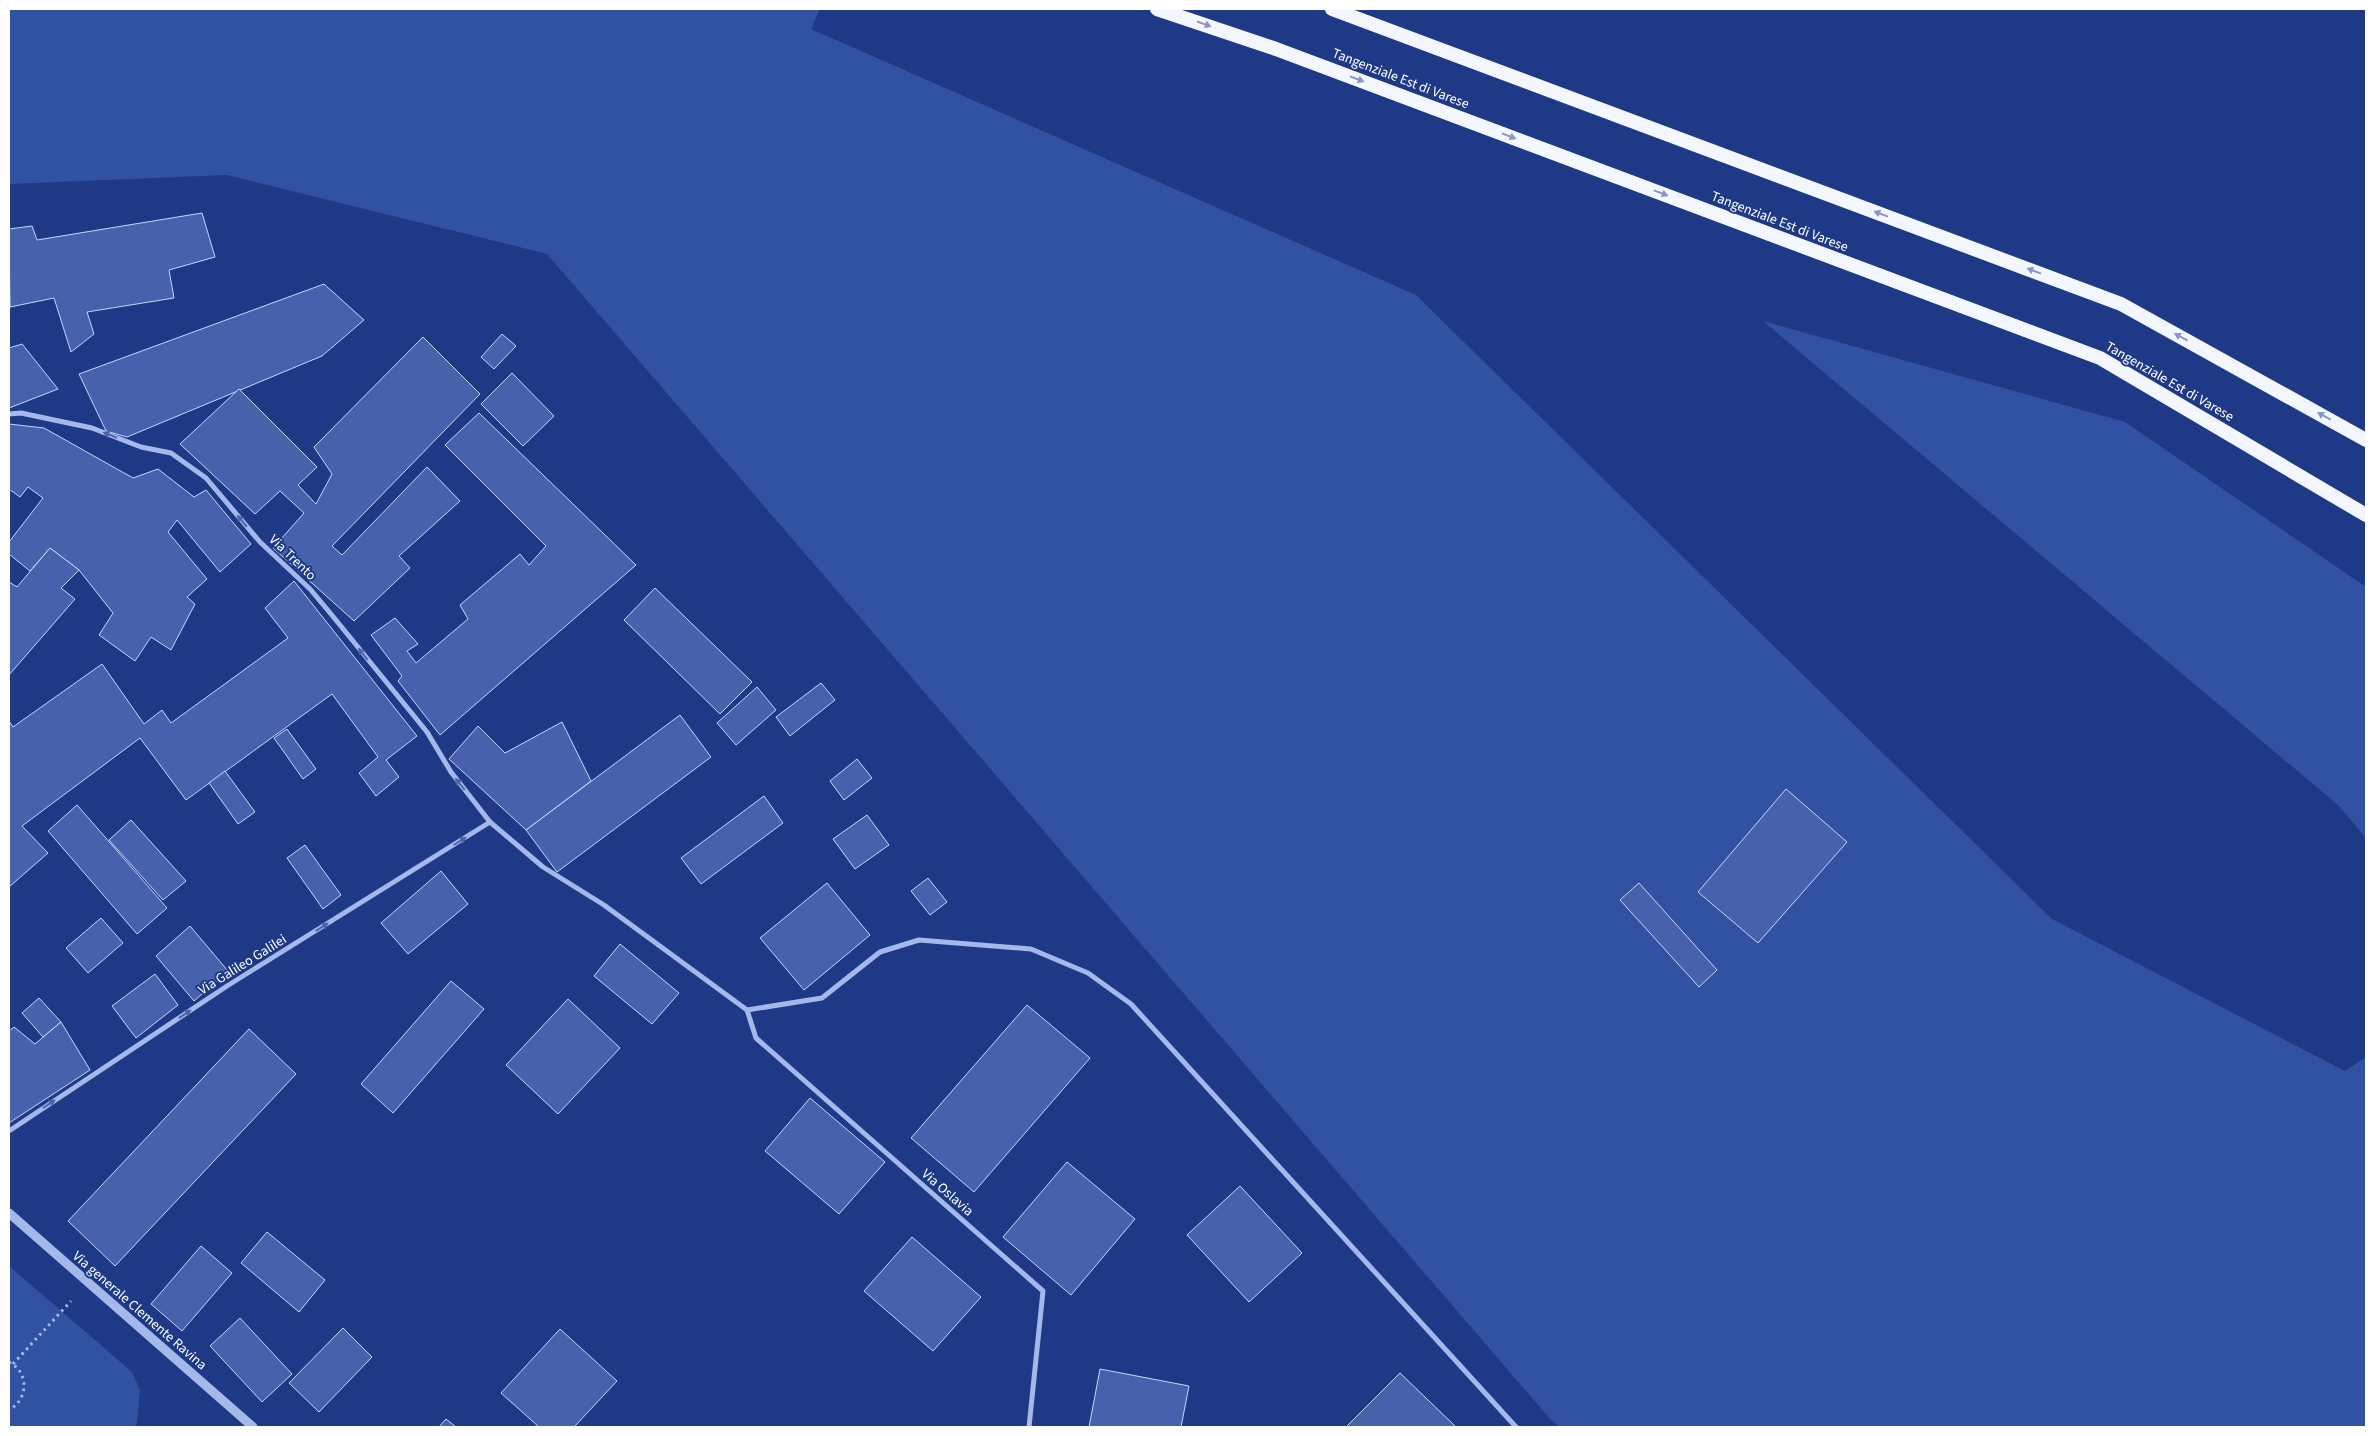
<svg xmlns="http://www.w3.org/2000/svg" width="2375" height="1436" viewBox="0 0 2375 1436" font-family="'Source Sans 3',sans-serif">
<rect width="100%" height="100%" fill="#1e3985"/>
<!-- green -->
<g fill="#3151a2">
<path d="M9 9H820L811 29 1416 295 2052 919 2345 1071 2366 1057V1427H1560L1551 1420 547 254 227 175 9 184Z"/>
<path d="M1763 321 2125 422 2366 587V838L2338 805Z"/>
<path d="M9 1266 132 1372 140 1390 137 1423 134 1427H9Z"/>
</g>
<!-- building -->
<g fill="#4662ad" stroke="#cad6f8">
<path d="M202 213 215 257 169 270 174 298 87 312 94 334 71 352 54 298 10 307 9 229 32 226 37 240Z"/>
<path d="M324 284 364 320 322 356 127 437 106 431 79 374Z"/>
<path d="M502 334 516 346 494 369 481 357Z"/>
<path d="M423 337 480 394 332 546 342 555 427 467 460 501 399 556 410 568 354 621 273 548 304 513 280 491 255 514 180 444 239 389 317 467 298 485 316 504 332 474 314 447Z"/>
<path d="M22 344 58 389 9 408V348Z"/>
<path d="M512 373 554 416 523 446 481 404Z"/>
<path d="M479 413 636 565 440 735 398 681 402 676 371 635 395 618 418 644 407 651 416 663 468 619 460 605 520 554 529 565 546 546 445 445Z"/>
<path d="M9 424 44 428 133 478 158 469 194 497 206 490 251 544 220 572 177 520 168 532 207 579 187 597 195 604 171 650 151 637 135 661 99 635 113 613 79 570 50 548 30 571 9 554V542L43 498 28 487 20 497 9 489Z"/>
<path d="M50 548 79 570 61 588 75 599 9 675V582L17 587Z"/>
<path d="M294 581 417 736 386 760 399 777 376 796 359 773 378 757 332 694 186 800 140 738 22 826 48 853 9 887V721L13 727 102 664 144 724 162 710 171 723 288 638 265 608Z"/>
<path d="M655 588 752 682 720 714 624 620Z"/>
<path d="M821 683 835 700 790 736 776 717Z"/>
<path d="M757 687 776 710 736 745 717 723Z"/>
<path d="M680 715 711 757 557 872 526 830Z"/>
<path d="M562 722 591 781 526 830 449 759 478 726 505 753Z"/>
<path d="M287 729 316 769 303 779 274 738Z"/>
<path d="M857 759 872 778 844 800 830 781Z"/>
<path d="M225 771 255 812 238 824 209 783Z"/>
<path d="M1786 789 1847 842 1758 943 1698 892Z"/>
<path d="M764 796 783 823 701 884 681 858Z"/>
<path d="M77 805 167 908 137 934 48 831Z"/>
<path d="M867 815 889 845 855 869 833 839Z"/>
<path d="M131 820 186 881 163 900 109 840Z"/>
<path d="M305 845 341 895 323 909 287 858Z"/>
<path d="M441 871 468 904 408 954 381 923Z"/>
<path d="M928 878 947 902 930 915 911 891Z"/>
<path d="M827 883 870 935 804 990 760 938Z"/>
<path d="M1639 883 1717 970 1699 987 1620 900Z"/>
<path d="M101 918 123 943 88 973 66 948Z"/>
<path d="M190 926 228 971 194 1001 156 956Z"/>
<path d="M620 944 679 993 652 1024 594 976Z"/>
<path d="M155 974 178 1005 136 1038 112 1006Z"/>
<path d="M451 981 484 1009 393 1113 361 1084Z"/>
<path d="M39 998 61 1022 43 1037 22 1013Z"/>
<path d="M568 999 620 1048 558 1114 506 1065Z"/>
<path d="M1027 1005 1090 1058 974 1192 911 1138Z"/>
<path d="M61 1022 90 1070 9 1123V1031L14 1027 35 1044Z"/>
<path d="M249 1029 296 1074 115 1266 68 1221Z"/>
<path d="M810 1098 885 1162 839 1214 765 1151Z"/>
<path d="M1067 1162 1135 1219 1071 1295 1003 1237Z"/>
<path d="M1240 1186 1302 1253 1249 1302 1187 1235Z"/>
<path d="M267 1232 325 1280 299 1312 241 1263Z"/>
<path d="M912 1237 981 1297 933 1351 864 1291Z"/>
<path d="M201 1246 232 1273 182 1331 151 1304Z"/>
<path d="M240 1318 292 1374 262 1402 210 1346Z"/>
<path d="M343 1328 372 1357 319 1412 289 1383Z"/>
<path d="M560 1329 617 1381 574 1427H539L501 1393Z"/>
<path d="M1100 1369 1189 1386 1181 1427H1089Z"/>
<path d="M1400 1373 1456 1427H1346Z"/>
<path d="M446 1419 456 1427H439Z"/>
</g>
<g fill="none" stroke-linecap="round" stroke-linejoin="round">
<!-- path -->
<g stroke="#a5b8ea" stroke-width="3" stroke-dasharray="2.5 4" stroke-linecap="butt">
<path d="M9 1362C29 1372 29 1399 9 1410"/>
<path d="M13 1364 71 1301"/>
</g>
<!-- minor -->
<g stroke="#a5b8ea" stroke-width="5">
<path d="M9 414 21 413 92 428 141 447 171 453 206 478 260 542 310 589 331 614 427 732 451 772 490 822 543 867 604 905 747 1010 822 998 880 952 919 940 1031 949 1088 973 1131 1004 1516 1427"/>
<path d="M747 1010 756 1038 1043 1291 1029 1427"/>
<path d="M9 1131 227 986 490 822"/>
</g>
<!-- tertiary -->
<path stroke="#a5b8ea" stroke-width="9" d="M9 1213 253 1427"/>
<!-- trunk -->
<g stroke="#f4f6fe" stroke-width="14">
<path d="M1157 9 1276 49 2100 358 2366 515"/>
<path d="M1332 9 2121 304 2366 440"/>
</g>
</g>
<!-- one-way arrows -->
<defs><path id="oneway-solid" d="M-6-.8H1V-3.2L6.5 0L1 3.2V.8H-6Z" transform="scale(1.25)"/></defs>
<g fill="#8998c2">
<use href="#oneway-solid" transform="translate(1204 24) rotate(19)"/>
<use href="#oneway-solid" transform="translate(1357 79) rotate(21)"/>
<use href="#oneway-solid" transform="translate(1509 136) rotate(21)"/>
<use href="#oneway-solid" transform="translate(1661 193) rotate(21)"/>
<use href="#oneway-solid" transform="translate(1881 214) rotate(-159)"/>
<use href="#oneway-solid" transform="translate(2034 271) rotate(-159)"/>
<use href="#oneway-solid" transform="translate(2181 337) rotate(-151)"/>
<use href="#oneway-solid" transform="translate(2324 416) rotate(-151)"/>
</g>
<g fill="#4d65a8">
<use href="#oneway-solid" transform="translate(110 435) rotate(-158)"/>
<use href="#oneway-solid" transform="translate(242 521) rotate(-130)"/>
<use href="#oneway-solid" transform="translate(363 654) rotate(-129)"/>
<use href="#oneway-solid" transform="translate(460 784) rotate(-129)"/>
<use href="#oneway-solid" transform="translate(460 841) rotate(-32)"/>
<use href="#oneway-solid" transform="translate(322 927) rotate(-33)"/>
<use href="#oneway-solid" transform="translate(185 1014) rotate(-34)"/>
<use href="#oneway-solid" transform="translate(49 1104) rotate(-34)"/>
</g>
<g text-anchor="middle" stroke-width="4" stroke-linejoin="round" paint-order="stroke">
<!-- street labels -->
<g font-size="14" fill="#fff" stroke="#1e3985">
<text transform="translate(1401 78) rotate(21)" y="5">Tangenziale Est di Varese</text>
<text transform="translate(1780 221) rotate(21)" y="5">Tangenziale Est di Varese</text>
<text transform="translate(2170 381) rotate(30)" y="5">Tangenziale Est di Varese</text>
<text transform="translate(293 557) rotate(44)" y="5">Via Trento</text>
<text transform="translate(242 964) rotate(-32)" y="5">Via Galileo Galilei</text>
<text transform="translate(948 1192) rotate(41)" y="5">Via Oslavia</text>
<text transform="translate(140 1310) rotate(41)" y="5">Via generale Clemente Ravina</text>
</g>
</g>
<!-- border -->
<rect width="2375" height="1436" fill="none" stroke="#ffffff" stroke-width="20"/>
</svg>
